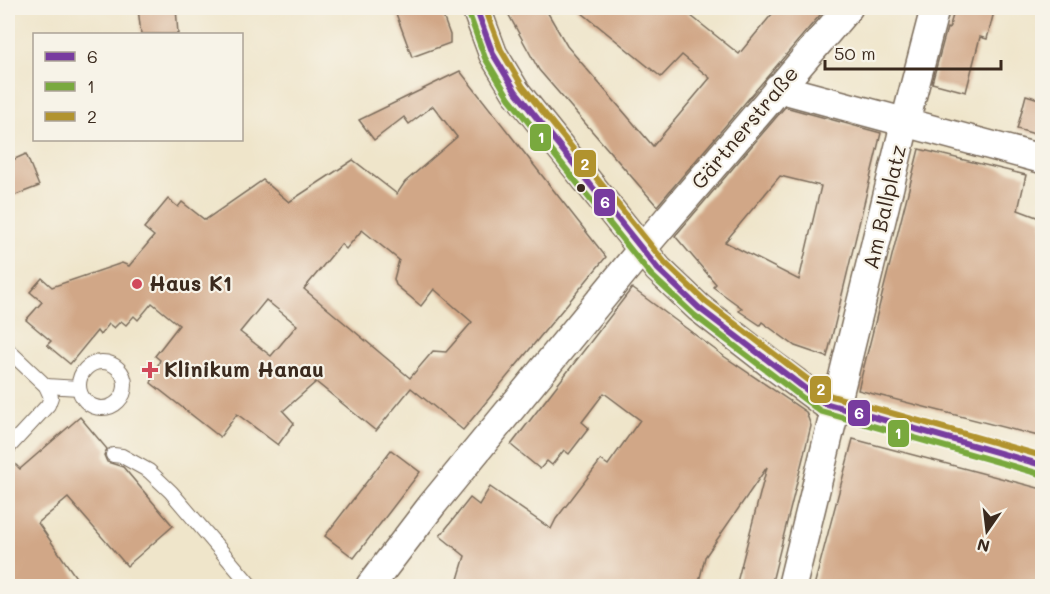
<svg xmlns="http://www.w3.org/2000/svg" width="1050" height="594" viewBox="0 0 1050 594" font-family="Mali,sans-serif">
<rect width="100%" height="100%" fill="#f7f3e8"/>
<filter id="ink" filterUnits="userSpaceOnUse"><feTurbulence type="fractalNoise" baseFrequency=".0167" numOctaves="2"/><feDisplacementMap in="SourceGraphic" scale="12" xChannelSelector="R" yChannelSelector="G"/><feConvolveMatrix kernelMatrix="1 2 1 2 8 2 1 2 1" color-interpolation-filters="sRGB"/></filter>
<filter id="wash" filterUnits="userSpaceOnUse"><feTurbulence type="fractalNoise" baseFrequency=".008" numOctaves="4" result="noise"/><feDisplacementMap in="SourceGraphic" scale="24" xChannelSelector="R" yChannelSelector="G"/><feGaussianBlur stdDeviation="1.35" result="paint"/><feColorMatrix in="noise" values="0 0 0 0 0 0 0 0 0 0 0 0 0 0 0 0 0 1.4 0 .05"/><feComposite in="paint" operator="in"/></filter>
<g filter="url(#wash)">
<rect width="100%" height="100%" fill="#efe5ca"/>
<g id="blocks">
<!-- building -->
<g fill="#d1a787" fill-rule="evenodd">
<path d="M138 8H176L178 34H141Z"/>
<path d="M394 8H440L450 35V43L412 57Z"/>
<path d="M505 8H545L567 46 653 146 710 78 682 55 661 77 576 8H681L739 54 777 8H826L657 206 539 70Z"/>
<path d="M955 8H995L987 39 980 37 966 92 932 83 947 28 949 29Z"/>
<path d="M460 71 606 257 463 430 411 388 376 431 316 382 283 411 294 423 278 445 237 414 220 437 151 383 160 360 155 356 179 325 152 303 138 320 134 316 126 325 121 321 114 328 109 324 100 335 97 331 70 364 47 345 51 341 26 320 42 302 30 292 42 278 52 287 122 263 129 266 154 236 144 228 168 199 178 207 182 202 205 220 263 180 289 202 353 160 397 194 405 182 457 137 433 106 409 124 404 117 374 140 359 120ZM362 230 399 260 394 279 396 285 421 306 434 289 472 322 446 352 433 351 410 378 304 289 341 244 346 249ZM266 300 297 325 271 356 240 332Z"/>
<path d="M1026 95 1042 100V136L1017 129Z"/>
<path d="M785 107 881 133 827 357 795 346 762 322 760 325 739 311 742 308 713 287 716 284 675 236ZM780 176 821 186 799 280 725 242Z"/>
<path d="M919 149 1026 175 1018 210 1042 219V437L858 390Z"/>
<path d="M26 154 39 186 8 198V162Z"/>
<path d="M632 288 725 357 806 412 811 426 771 586H736L767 467 705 557 698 586H456L465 556 440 536 470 498 479 505 490 487 551 529 556 519 601 460 608 465 640 420 604 393 582 422 589 428 569 454 564 450 552 465 547 461 540 469 511 445Z"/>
<path d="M80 417 107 449 104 455 107 462 123 467 173 526 127 566 68 498 38 523 82 586H8V457L20 469Z"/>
<path d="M853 439 1042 489V586H814Z"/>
<path d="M391 450 420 472 354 558 325 536Z"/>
</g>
</g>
</g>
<g filter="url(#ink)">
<use href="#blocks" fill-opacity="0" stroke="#7a6b5a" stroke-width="1.5"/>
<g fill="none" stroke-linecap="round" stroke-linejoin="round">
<defs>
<g id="service">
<path d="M8 350 46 386 51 397 48 405 8 448"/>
<circle cx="102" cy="385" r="23"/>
<path d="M46 386 79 388"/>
<path d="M113 455 122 456 149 471 171 492 251 586"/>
</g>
<path id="pedestrian" d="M836 407 1042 465"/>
<g id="minor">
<path d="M476 8 493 54 516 92 658 269 699 308 771 364 824 403 836 407"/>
<path d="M778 88 1042 159"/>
<path d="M370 586 432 505 642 249 848 8"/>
<path d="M792 586 905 123 935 8"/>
</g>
</defs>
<!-- service casing -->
<use href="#service" stroke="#7a6b5a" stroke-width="16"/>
<!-- pedestrian casing -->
<use href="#pedestrian" stroke="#7a6b5a" stroke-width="23"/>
<!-- minor casing -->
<use href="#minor" stroke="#7a6b5a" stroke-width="31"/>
<!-- service -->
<use href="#service" stroke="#fff" stroke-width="14"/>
<!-- pedestrian -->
<use href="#pedestrian" stroke="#fff" stroke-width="21"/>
<!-- minor -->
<use href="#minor" stroke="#fff" stroke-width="28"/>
<defs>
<path id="bus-1" d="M476 8 493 54 516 92 658 269 699 308 824 403 1042 465"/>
<path id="bus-2" d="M468 11 485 58 509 98 651 275 694 315 820 411 1040 474"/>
<path id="bus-3" d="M485 8 501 50 523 87 665 263 705 301 828 395 1042 456"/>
</defs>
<!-- bus-1 casing -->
<use href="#bus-1" stroke="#f7f3e8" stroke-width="10"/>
<!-- bus-2 casing -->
<use href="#bus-2" stroke="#f7f3e8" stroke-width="10"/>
<!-- bus-3 casing -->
<use href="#bus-3" stroke="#f7f3e8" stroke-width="10"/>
<!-- bus-1 -->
<use href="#bus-1" stroke="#783c9f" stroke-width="6"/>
<!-- bus-2 -->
<use href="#bus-2" stroke="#79a93e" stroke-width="6"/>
<!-- bus-3 -->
<use href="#bus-3" stroke="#b1932e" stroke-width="6"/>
</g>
</g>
<!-- markers -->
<circle fill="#3b2a1e" stroke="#f7f3e8" stroke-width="2" cx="581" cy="188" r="5"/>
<g fill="#d1495b" stroke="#f7f3e8" stroke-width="2">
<circle cx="137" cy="284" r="6"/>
<path d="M147 361h6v6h6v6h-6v6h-6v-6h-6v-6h6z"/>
</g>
<g text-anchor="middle" stroke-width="4.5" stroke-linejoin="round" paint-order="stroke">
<!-- street labels -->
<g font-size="21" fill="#3b2a1e" stroke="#f7f3e8">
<text transform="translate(745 128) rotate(-50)" y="7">Gärtnerstraße</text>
<text transform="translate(885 207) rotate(-77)" y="7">Am Ballplatz</text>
</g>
<!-- poi labels -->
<g font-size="21" font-weight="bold" fill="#3b2a1e" stroke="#f7f3e8" text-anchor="start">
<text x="149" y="291">Haus K1</text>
<text x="164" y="377">Klinikum Hanau</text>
</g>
</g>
<g stroke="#f7f3e8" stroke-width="2">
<rect x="529" y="123" width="23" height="29" rx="6" fill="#79a93e"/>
<rect x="573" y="149" width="24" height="29" rx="6" fill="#b1932e"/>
<rect x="593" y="188" width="23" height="29" rx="6" fill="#783c9f"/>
<rect x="809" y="375" width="23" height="29" rx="6" fill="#b1932e"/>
<rect x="847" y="399" width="24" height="28" rx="6" fill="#783c9f"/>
<rect x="887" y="419" width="23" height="29" rx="6" fill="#79a93e"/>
</g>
<g font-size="16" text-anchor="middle" font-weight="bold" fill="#fff">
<text x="541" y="143">1</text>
<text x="585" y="170">2</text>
<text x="605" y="208">6</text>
<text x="821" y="395">2</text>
<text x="859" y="419">6</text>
<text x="898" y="439">1</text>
</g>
<!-- margin -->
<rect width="1050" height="594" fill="none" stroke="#f7f3e8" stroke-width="30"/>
<!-- legend -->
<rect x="33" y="33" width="210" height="108" fill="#f7f3e8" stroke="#aca397" stroke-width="1.5"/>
<rect x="45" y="52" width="30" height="9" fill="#783c9f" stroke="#aca397" stroke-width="1.5"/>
<text x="87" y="63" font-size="18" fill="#3b2a1e">6</text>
<rect x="45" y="82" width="30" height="9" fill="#79a93e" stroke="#aca397" stroke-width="1.5"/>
<text x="87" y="93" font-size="18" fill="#3b2a1e">1</text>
<rect x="45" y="112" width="30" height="9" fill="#b1932e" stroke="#aca397" stroke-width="1.5"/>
<text x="87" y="123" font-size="18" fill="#3b2a1e">2</text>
<!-- north arrow -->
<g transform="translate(987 531) rotate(194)" stroke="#f7f3e8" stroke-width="4.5" paint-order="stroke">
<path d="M0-4.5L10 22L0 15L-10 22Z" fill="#3b2a1e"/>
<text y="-9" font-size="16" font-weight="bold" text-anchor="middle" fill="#3b2a1e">N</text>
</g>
<!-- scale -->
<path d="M825 60v9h176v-9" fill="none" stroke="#3b2a1e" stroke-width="3"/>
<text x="834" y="60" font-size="18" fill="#3b2a1e" stroke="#f7f3e8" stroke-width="4.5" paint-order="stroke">50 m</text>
</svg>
